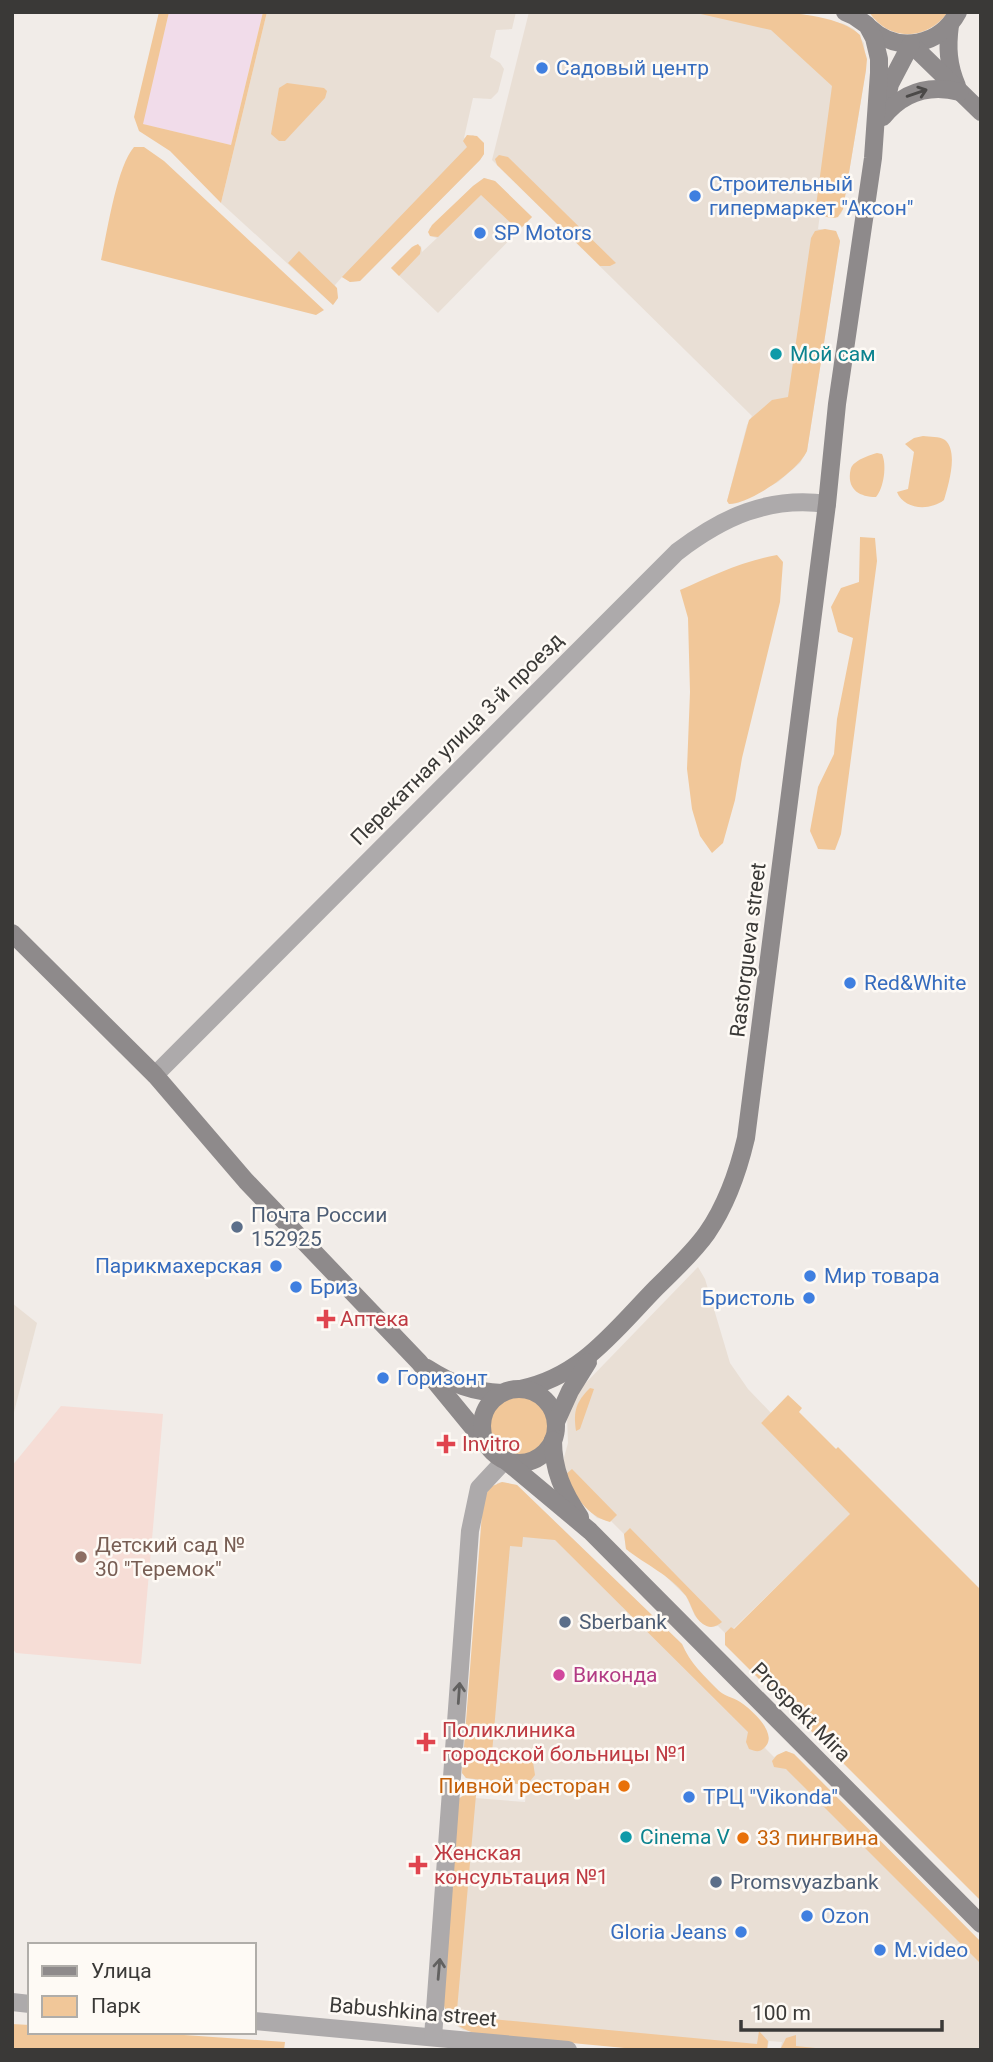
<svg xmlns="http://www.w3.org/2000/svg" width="993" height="2062" viewBox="0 0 993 2062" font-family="Roboto,sans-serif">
<rect width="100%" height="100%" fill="#f1ece8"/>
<!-- built -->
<g fill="#e9dfd5">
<path d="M267 12H516L512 29 496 30 490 57 500 63 504 69 498 92 491 99 473 98 464 138 473 135 484 143V154L480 160 360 281 350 282 342 277 335 285 338 298 333 305 221 203Z"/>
<path d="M529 12H793L844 24 854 29 864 43 866 70 843 209 841 214 834 218 820 214 818 229 836 231 840 241 807 451 800 463 778 482 738 503 729 504 727 501 747 425 752 416 492 160Z"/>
<path d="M484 178 495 181 532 217 438 313 391 268 415 245 421 246 422 252 437 238 430 236 429 229 473 186Z"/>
<path d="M698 1267 705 1279 730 1363 748 1389 771 1413 761 1423 851 1514 733 1629 731 1627 725 1633 718 1626 710 1627 703 1624 695 1616 686 1596 659 1570 626 1549 624 1534 611 1521 597 1518 572 1493 563 1461 568 1443 567 1416 576 1393Z"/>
<path d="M12 1303 37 1323 12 1420Z"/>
<path d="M502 1482 517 1485 682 1644 690 1661 722 1694 743 1704 764 1725 769 1738 765 1748 774 1757 786 1751 794 1754 981 1942V2050H780L782 2042 769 2041 767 2050H646L463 2030 454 2024 444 2007 464 1795H476L475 1798 525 1802 527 1785 474 1780 466 1778 462 1773 497 1483Z"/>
</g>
<!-- industrial -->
<path fill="#f1dcea" d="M169 12H263L231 145 142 124Z"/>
<!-- education -->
<path fill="#f6ddd6" d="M61 1406 163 1414 141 1664 16 1653 12 1648V1466Z"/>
<!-- green -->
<g fill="#f1c799">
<path d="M159 12H169L143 124 231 145 263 12H267L221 203 170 151 139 131 134 117Z"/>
<path d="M692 12C734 12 829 5 860 35L867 59 866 70 843 209 838 217C829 220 818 215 816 206L832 86 771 30Z"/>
<path d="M869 12H948C927 41 889 42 869 12Z"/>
<path d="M287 83 324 88 327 91 325 98 285 141H279L271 134 279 88Z"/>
<path d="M467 135 477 136 484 143V154L480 160 360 281 350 282 342 277 467 147 463 141Z"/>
<path d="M134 147H144L164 161 324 310 316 315 101 260C107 232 117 166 134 147Z"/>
<path d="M499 155 508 157 616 263 610 266H600L497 165 495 159Z"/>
<path d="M484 178 495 181 532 217 522 227 518 223 514 226 481 195 438 237 430 236 428 232 432 225 473 186Z"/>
<path d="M825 229 836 231 840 241 807 451C798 471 750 504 729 504L727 501 749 420 772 400 788 397 811 238 815 231Z"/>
<path d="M418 244 421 248 420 254 399 276 391 268 412 247Z"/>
<path d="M299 251 337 288 338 298 333 305 288 263Z"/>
<path d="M923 436C930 437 939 436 945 440 959 452 948 486 944 500 930 511 904 510 897 492L908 489 914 452 905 444 914 438Z"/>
<path d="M877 453 882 454C887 465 884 488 876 497 860 497 848 490 850 473 851 468 851 466 855 463 861 458 870 455 877 453Z"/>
<path d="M860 537 875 538 877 561 841 834 835 850 818 849 810 831 818 787 834 754 837 719 853 638 838 632 831 607 841 588 859 582Z"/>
<path d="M777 555 783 562 780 602 742 758 735 800 723 843 712 853 700 836 692 809 687 769 690 692 688 618 680 590C712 576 742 561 777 555Z"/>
<path d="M590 1388 594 1389 580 1429 576 1431C573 1411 576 1402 590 1388Z"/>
<circle cx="519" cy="1426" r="32"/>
<path d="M788 1395 802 1408 799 1412 836 1449 838 1447 981 1590V1901L725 1645V1633L731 1627 734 1629 850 1514 761 1423Z"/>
<path d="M572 1469 617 1515 610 1522C588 1517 573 1494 565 1475Z"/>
<path d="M502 1482 517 1485 682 1644C690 1663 704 1676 719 1691 726 1697 736 1698 743 1704 754 1712 779 1735 764 1748 759 1753 755 1751 749 1749L746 1742 748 1732 555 1540 523 1537 522 1547 510 1546 492 1753 528 1757 533 1762 535 1775 527 1785 466 1778 462 1773 483 1500 490 1487Z"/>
<path d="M630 1528 722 1622C716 1627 710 1629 703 1624 693 1617 692 1605 686 1596 670 1575 646 1565 626 1549L624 1534Z"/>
<path d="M786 1751 794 1754 981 1942V1964L786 1769 774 1767 772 1761 777 1755Z"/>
<path d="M469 1794 476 1795 457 2010 460 2016 757 2044 759 2031 768 2041 767 2050H646L477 2034C457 2028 447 2019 442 1999L458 1799 464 1795Z"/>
<path d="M12 2024 30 2025V2032H141L285 2042 284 2050H12Z"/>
<path d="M796 2035V2046L835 2050H780L786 2038Z"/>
</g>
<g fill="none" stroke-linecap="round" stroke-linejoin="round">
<!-- tertiary -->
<g stroke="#adaaab" stroke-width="18">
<path d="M155 1075 677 552C723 517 768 496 827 504"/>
<path d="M12 2002 30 2004"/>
<path d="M254 2021 568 2050"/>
<path d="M433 2037 470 1531 479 1488 505 1460"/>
</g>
<!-- secondary -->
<g stroke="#8e8a8b" stroke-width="18">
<path d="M950 25C947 47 948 65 957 86"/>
<path d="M870 28C898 54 940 46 958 12"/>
<path d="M911 44 981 112"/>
<path d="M885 108 890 84 911 44"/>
<path d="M883 117C903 92 929 84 960 92"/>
<path d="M12 933 155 1075 246 1181 419 1362 488 1446"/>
<path d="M427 1368C452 1384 473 1392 502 1393"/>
<path d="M520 1389C581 1377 614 1331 656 1288 673 1271 693 1253 707 1233 727 1204 738 1172 746 1138L827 504 837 404 873 158 879 73V59L874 38 867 25 854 16 845 12"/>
<circle cx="519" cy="1426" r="37"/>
<path d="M556 1422 570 1391 588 1362"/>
<path d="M553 1440C553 1470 563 1492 580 1517"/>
<path d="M505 1460 590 1531 981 1924"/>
</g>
</g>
<!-- one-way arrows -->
<defs><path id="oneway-shaft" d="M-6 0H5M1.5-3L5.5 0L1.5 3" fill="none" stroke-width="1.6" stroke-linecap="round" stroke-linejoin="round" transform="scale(1.75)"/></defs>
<use stroke="#4b4948" href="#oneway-shaft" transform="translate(917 93) rotate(-19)"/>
<g stroke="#626160">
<use href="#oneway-shaft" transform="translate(459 1693) rotate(-86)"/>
<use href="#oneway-shaft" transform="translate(439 1969) rotate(-85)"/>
</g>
<!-- markers -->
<g fill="#3f7fe0" stroke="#fefaf5" stroke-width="2.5">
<circle cx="542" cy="68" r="7"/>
<circle cx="695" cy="196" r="7"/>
<circle cx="480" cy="233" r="7"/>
<circle cx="850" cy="983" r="7"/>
<circle cx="276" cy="1266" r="7"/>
<circle cx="810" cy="1276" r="7"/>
<circle cx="296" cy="1287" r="7"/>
<circle cx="809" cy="1298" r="7"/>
<circle cx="383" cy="1378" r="7"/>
<circle cx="689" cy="1797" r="7"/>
<circle cx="807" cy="1916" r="7"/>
<circle cx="741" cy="1932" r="7"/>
<circle cx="880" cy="1950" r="7"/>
</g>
<g fill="#0f9aa8" stroke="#fefaf5" stroke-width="2.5">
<circle cx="776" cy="354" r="7"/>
<circle cx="626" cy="1837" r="7"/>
</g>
<g fill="#5c6f8a" stroke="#fefaf5" stroke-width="2.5">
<circle cx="237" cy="1227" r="7"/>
<circle cx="565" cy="1622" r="7"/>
<circle cx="716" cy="1882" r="7"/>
</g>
<g fill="#e0444e" stroke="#fefaf5" stroke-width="2.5">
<path d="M322.5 1308.5h7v7h7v7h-7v7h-7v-7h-7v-7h7z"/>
<path d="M442.5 1433.5h7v7h7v7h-7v7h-7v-7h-7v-7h7z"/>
<path d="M422.5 1731.5h7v7h7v7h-7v7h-7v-7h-7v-7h7z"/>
<path d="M414.5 1854.5h7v7h7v7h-7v7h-7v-7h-7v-7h7z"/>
</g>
<circle fill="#8d6e63" stroke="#fefaf5" stroke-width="2.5" cx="81" cy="1557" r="7"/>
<circle fill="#d1479c" stroke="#fefaf5" stroke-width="2.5" cx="559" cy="1675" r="7"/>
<g fill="#e8710a" stroke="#fefaf5" stroke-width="2.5">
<circle cx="624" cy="1786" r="7"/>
<circle cx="743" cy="1838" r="7"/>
</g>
<g text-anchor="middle" stroke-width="5" stroke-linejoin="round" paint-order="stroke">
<!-- shop labels -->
<g font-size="21" fill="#366cbe" stroke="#fefaf5" text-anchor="start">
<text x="556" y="75">Садовый центр</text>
<text x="709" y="191">Строительный<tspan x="709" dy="24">гипермаркет "Аксон"</tspan></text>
<text x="494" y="240">SP Motors</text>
<text x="864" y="990">Red&amp;White</text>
<text x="262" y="1273" text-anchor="end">Парикмахерская</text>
<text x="824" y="1283">Мир товара</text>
<text x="310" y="1294">Бриз</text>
<text x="795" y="1305" text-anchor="end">Бристоль</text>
<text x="397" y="1385">Горизонт</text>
<text x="703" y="1804">ТРЦ "Vikonda"</text>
<text x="821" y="1923">Ozon</text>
<text x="727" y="1939" text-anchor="end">Gloria Jeans</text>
<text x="894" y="1957">M.video</text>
</g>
<!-- culture labels -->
<g font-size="21" fill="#0d838f" stroke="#fefaf5" text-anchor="start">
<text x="790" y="361">Мой сам</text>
<text x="640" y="1844">Cinema V</text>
</g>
<!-- street labels -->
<g font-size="21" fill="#3a3937" stroke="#fefaf5">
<text transform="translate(457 739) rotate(-45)" y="7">Перекатная улица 3-й проезд</text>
<text transform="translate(748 950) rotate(-83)" y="7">Rastorgueva street</text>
<text transform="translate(801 1712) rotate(45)" y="7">Prospekt Mira</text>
<text transform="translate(413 2012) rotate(5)" y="7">Babushkina street</text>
</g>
<!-- service labels -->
<g font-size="21" fill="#4e5e75" stroke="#fefaf5" text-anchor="start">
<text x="251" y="1222">Почта России<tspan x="251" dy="24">152925</tspan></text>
<text x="579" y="1629">Sberbank</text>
<text x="730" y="1889">Promsvyazbank</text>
</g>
<!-- health labels -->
<g font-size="21" fill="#be3a42" stroke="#fefaf5" text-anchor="start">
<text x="340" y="1326">Аптека</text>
<text x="462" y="1451">Invitro</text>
<text x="442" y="1737">Поликлиника<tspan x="442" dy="24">городской больницы №1</tspan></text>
<text x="434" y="1860">Женская<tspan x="434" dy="24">консультация №1</tspan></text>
</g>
<!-- education labels -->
<g font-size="21" fill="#785e54" stroke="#fefaf5" text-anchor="start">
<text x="95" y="1552">Детский сад №<tspan x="95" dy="24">30 "Теремок"</tspan></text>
</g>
<!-- hotel labels -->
<g font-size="21" fill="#b23c85" stroke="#fefaf5" text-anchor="start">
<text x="573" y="1682">Виконда</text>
</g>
<!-- food labels -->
<g font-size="21" fill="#c56008" stroke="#fefaf5" text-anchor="end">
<text x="610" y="1793">Пивной ресторан</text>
<text x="757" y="1845" text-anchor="start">33 пингвина</text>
</g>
</g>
<!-- border -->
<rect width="993" height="2062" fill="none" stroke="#3a3937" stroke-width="28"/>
<!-- legend -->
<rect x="28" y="1943" width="228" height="91" fill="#fefaf5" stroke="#b0ada9" stroke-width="2"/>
<rect x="42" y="1966" width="35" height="10" fill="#8e8a8b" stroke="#b0ada9" stroke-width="2"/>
<text x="91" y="1978" font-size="21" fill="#3a3937">Улица</text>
<rect x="42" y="1996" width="35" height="21" fill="#f1c799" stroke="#b0ada9" stroke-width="2"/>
<text x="91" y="2013" font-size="21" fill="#3a3937">Парк</text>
<!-- scale -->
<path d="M741 2020v10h201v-10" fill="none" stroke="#3a3937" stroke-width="3.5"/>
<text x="752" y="2020" font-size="21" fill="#3a3937" stroke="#fefaf5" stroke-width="5" paint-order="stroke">100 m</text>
</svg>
